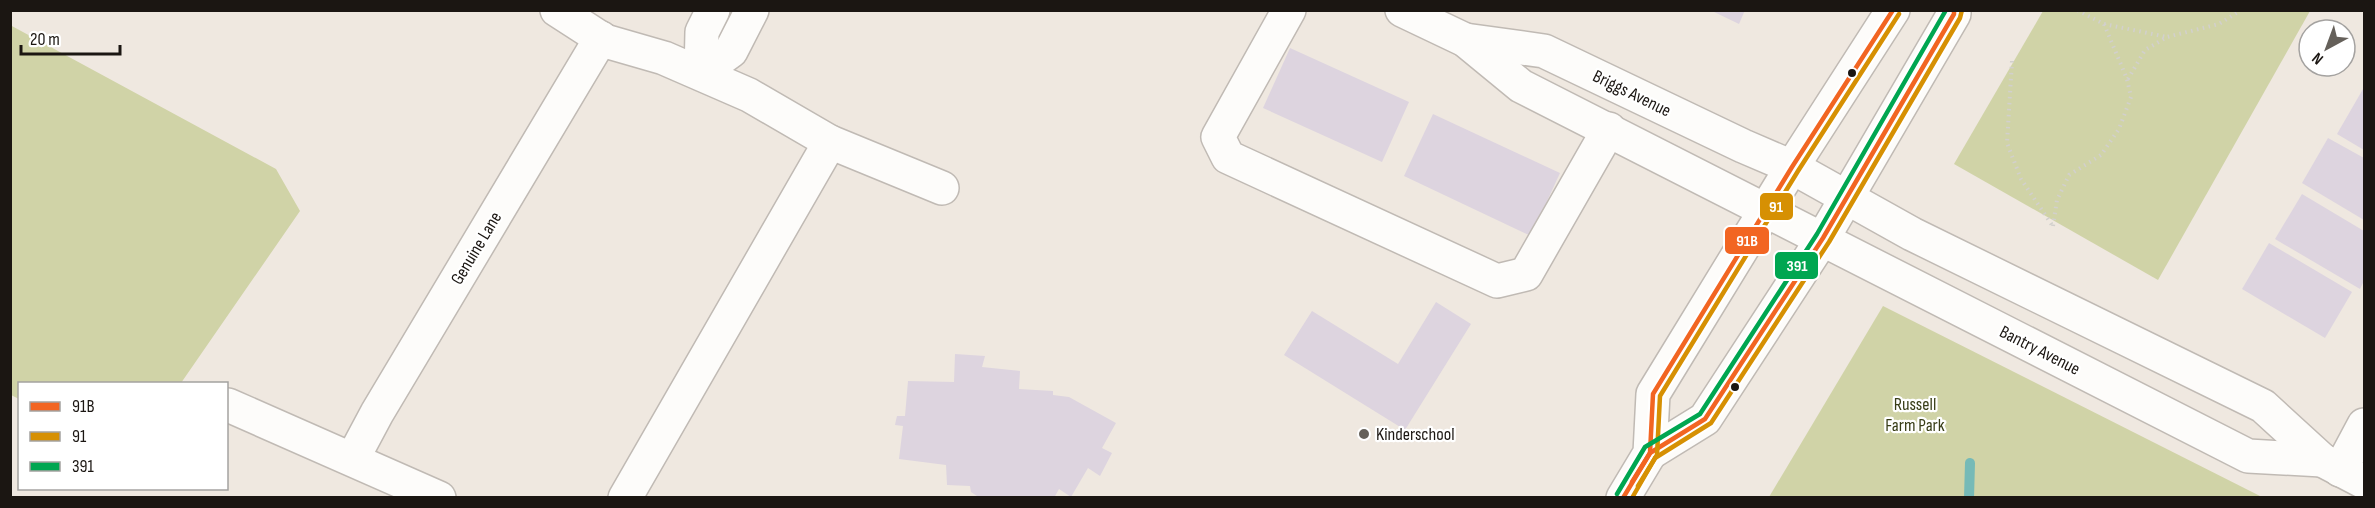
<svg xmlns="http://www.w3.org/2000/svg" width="2375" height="508" viewBox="0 0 2375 508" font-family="'Sofia Sans Condensed',sans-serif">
<rect width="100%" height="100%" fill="#efe8e0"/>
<!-- green -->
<g fill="#d0d3a7">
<path d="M2043 11H2310L2158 280 1954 164Z"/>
<path d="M10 25 276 169 300 211 181 383 20 384 19 399 11 395Z"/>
<path d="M1883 306 2262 497H1769Z"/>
</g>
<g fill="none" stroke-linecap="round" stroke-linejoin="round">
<!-- stream -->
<path stroke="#76bab7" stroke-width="10" d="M1969 498 1970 463"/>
</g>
<!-- building -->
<g fill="#ddd4df">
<path d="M1710 10H1745L1739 24Z"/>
<path d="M1290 48 1409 102 1382 162 1263 108Z"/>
<path d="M2363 89 2364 90V150L2337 134Z"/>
<path d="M1433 114 1560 173 1531 236 1404 176Z"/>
<path d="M2328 138 2364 158V220L2302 183Z"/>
<path d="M2302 194 2364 231V281L2360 289 2275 239Z"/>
<path d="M2269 243 2352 292 2325 338 2242 289Z"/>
<path d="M1436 302 1471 324 1405 430 1284 355 1312 311 1398 364Z"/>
<path d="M955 354 985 356 982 367 1020 371 1019 389 1053 391V395L1069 397 1116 423 1102 448 1112 453 1100 476 1088 468 1071 497 1059 489 1054 498H980L971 492 970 486 947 485 946 465 899 459 903 426 895 425 896 420 897 416H905L908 381 954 382Z"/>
</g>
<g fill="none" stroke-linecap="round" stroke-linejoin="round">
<defs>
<g id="minor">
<path d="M557 10 605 41 664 58 749 95 830 142 625 498"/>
<path d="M1289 10 1218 137 1228 157 1497 281 1526 274 1609 129"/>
<path d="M1402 10 1465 40 1521 86 2248 456 2322 460"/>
<path d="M1465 40 1544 51 1743 146 1792 167 1912 234 2263 406 2322 460 2364 482"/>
<path d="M701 73 731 51 752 10"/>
<path d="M701 73 702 32 713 10"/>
<path d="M830 142 942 188"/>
<path d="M228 405 439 498"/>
<path d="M353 458 377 413 601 38"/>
<path d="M2340 470 2364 425"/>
</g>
<g id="major">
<path d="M1650 453 1705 419 1823 238 1954 14V10"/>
<path d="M1623 498 1650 453 1653 394 1792 167 1893 10"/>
</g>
</defs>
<!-- minor casing -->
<use href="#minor" stroke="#c0bab4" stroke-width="36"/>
<!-- major casing -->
<use href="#major" stroke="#c0bab4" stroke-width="36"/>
<!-- path -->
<g stroke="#d2d0cd" stroke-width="4" stroke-dasharray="1.5 4.5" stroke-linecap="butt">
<path d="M2104 24 2167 37"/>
<path d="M2012 61 2007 143 2021 179 2052 225"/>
<path d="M2128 79 2145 50 2167 37 2219 24 2241 10"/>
<path d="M2053 226 2057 200 2069 175 2101 155 2119 129 2131 97 2127 79 2104 24 2077 10"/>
</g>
<!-- minor -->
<use href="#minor" stroke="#fdfcfa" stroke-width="33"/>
<!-- major -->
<use href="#major" stroke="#fdfcfa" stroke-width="33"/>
<defs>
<g id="bus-1">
<path d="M1632 482 1650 453 1653 394 1792 167 1893 10"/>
<path d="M1623 498 1650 453 1705 419 1823 238 1954 14V10"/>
</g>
<g id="bus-2">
<path d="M1638 486 1657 455 1660 396 1798 171 1899 14"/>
<path d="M1632 498 1655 458 1711 423 1829 242 1960 18 1962 10"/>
</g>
<path id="bus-3" d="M1617 494 1645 447 1700 414 1817 234 1946 10"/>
</defs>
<!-- bus-1 casing -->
<use href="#bus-1" stroke="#fff" stroke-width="9"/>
<!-- bus-2 casing -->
<use href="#bus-2" stroke="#fff" stroke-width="9"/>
<!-- bus-3 casing -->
<use href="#bus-3" stroke="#fff" stroke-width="9"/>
<!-- bus-1 -->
<use href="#bus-1" stroke="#f26522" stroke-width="4.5"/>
<!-- bus-2 -->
<use href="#bus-2" stroke="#d69003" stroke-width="4.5"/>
<!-- bus-3 -->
<use href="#bus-3" stroke="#00a651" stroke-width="4.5"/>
</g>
<!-- markers -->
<g fill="#1b1612" stroke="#fff" stroke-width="2">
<circle cx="1852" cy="73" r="5"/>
<circle cx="1735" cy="387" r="5"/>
</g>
<circle fill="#65605a" stroke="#fff" stroke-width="2" cx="1364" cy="434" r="6"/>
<g text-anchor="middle" stroke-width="4.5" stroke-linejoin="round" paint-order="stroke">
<!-- street labels -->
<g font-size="18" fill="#1b1612" stroke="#fff">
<text transform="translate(1632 93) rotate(26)" y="6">Briggs Avenue</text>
<text transform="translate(476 248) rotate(-59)" y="6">Genuine Lane</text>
<text transform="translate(2040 350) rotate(27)" y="6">Bantry Avenue</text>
</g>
<!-- park labels -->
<g font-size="18" fill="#383d17" stroke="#fff">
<text x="1915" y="410">Russell<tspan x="1915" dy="21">Farm Park</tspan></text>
</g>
<!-- poi labels -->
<g font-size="18" fill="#1b1612" stroke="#fff" text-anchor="start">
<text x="1376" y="440">Kinderschool</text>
</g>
</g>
<g stroke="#fff" stroke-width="2">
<rect x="1759" y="192" width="35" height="29" rx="6" fill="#d69003"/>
<rect x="1724" y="226" width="46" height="29" rx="6" fill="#f26522"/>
<rect x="1774" y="251" width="45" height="29" rx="6" fill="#00a651"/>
</g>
<g font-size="16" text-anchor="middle" font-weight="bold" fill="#fff">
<text x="1776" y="212">91</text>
<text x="1747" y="246">91B</text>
<text x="1797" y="271">391</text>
</g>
<!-- border -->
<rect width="2375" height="508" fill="none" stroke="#1b1612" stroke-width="24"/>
<!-- legend -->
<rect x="18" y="382" width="210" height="108" fill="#ffffff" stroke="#a4a2a0" stroke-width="1.5"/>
<rect x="30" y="402" width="30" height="9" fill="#f26522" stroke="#a4a2a0" stroke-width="1.5"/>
<text x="72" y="412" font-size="18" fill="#1b1612">91B</text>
<rect x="30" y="432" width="30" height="9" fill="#d69003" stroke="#a4a2a0" stroke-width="1.5"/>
<text x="72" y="442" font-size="18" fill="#1b1612">91</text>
<rect x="30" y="462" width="30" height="9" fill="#00a651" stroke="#a4a2a0" stroke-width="1.5"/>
<text x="72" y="472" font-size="18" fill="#1b1612">391</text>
<!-- north arrow -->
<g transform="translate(2327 48) rotate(221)"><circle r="28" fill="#ffffff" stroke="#a4a2a0" stroke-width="1.5"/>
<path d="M0-4.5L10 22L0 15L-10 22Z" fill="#65605a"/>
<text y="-9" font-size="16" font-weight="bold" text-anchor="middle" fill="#1b1612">N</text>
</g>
<!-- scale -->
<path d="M21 45v9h99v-9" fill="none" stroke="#1b1612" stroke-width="3"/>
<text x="30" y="45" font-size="18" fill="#1b1612" stroke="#ffffff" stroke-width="4.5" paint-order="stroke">20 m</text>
</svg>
